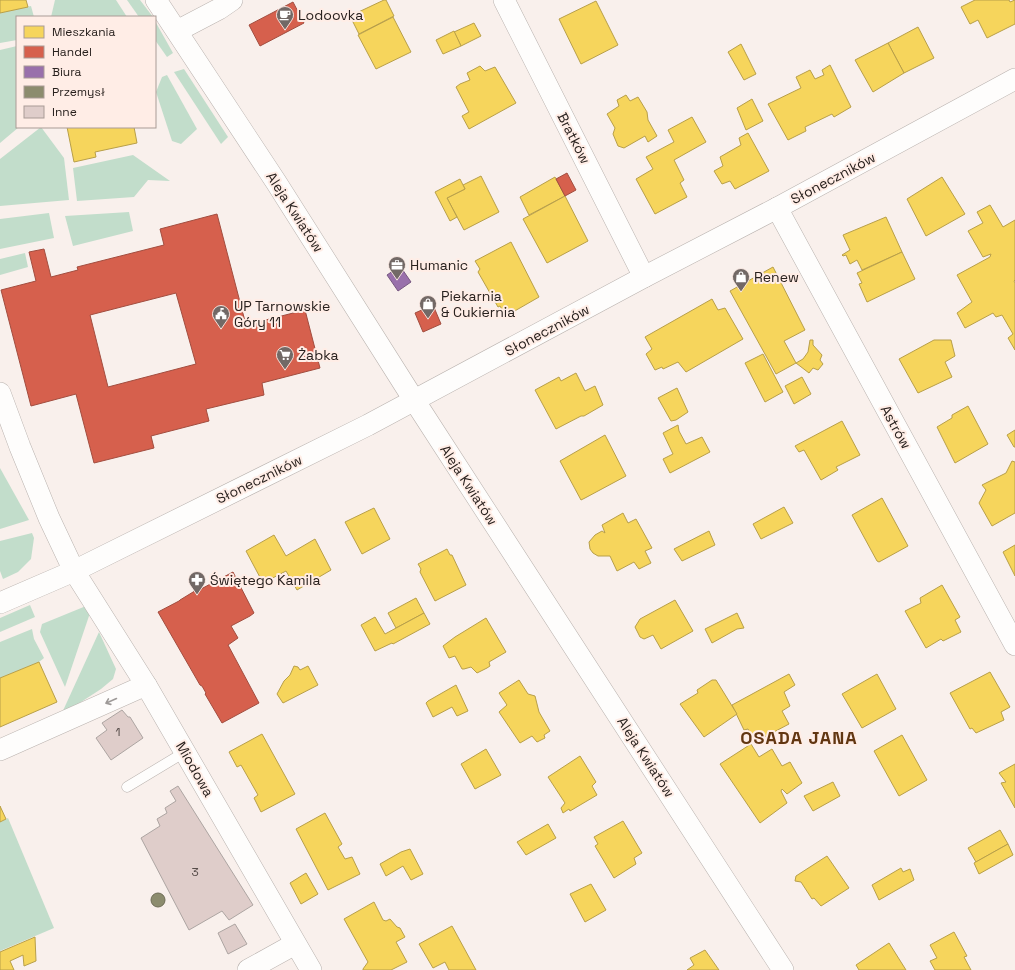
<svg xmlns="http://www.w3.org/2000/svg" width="1015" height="970" viewBox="0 0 1015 970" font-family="'Space Grotesk',sans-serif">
<rect width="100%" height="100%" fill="#f9f0ec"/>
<!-- green -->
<g fill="#c2ddcb">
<path d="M55 0H116L127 17H51Z"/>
<path d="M127 0H140L153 17H139Z"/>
<path d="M31 6 34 17H17V40L0 43V13Z"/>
<path d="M155 21 173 53 167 57 155 40Z"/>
<path d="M17 46V127H19L0 143V50Z"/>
<path d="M184 69 228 137 221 144 174 72Z"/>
<path d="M167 75 197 129 181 144 172 141 156 92 162 77Z"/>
<path d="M41 127 64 158 69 200 0 206V159Z"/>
<path d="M133 155 170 181 148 180 134 197 77 201 73 168Z"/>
<path d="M129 212 133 231 73 246 65 216Z"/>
<path d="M49 213 54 238 0 249V219Z"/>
<path d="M25 253 28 267 0 275V259Z"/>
<path d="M0 468 29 520 0 529Z"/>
<path d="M32 533 34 538 31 559 18 572 3 579 0 571V541Z"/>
<path d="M30 605 35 617 0 632V618Z"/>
<path d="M86 606 90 613 65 687 40 632 42 624Z"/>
<path d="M32 629 34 639 44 658 39 662 0 678V642Z"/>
<path d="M99 632 116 669 113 679 101 689 61 715Z"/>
<path d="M8 818 54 928 0 951V822Z"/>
</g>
<!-- homes -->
<g fill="#f6d55c" stroke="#b89f49">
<path d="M0 0H26L28 7 0 13Z"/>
<path d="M384 0H386L394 16 359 34 350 16Z"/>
<path d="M975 0H1009L1010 2 1015 0V24L987 38 978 20 970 24 961 7Z"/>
<path d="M596 1 618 45 581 64 559 19Z"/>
<path d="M393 17 411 52 376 69 358 35Z"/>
<path d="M474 23 481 36 461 46 454 32Z"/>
<path d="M918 27 934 58 904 73 888 43Z"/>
<path d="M454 31 461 46 443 54 436 40Z"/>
<path d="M888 43 904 73 873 92 855 60Z"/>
<path d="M741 44 756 74 744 80 728 52Z"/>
<path d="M830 65 851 107 834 117 832 114 805 127 806 131 788 140 768 104 801 88 796 77 810 70 815 79 824 75 822 70Z"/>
<path d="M480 66 485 71 495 67 516 103 469 129 462 116 469 112 456 87 460 84 470 80 467 73Z"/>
<path d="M626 95 630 101 638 97 647 112 648 120 657 136 648 142 645 136 624 148 618 146 613 134 615 128 607 114 619 106 617 100Z"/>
<path d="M752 99 763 121 746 130 737 108Z"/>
<path d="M692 117 706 142 674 160 684 180 680 183 687 197 655 214 636 179 653 169 646 157 674 142 668 130Z"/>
<path d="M67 127H134L137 143 95 152 96 157 74 162Z"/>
<path d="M748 133 769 171 735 189 730 181 722 184 714 171 723 166 720 157 741 145 739 138Z"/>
<path d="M481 176 499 212 464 230 447 198 465 189 463 185Z"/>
<path d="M555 177 565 196 529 215 520 197Z"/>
<path d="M942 177 965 214 926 236 907 199Z"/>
<path d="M460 179 465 189 447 198 457 217 450 221 435 192Z"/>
<path d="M565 196 588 241 547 263 523 219Z"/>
<path d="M990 205 1003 227 1015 220V280L1014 281 1015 283V350L1008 338 1013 334 1002 315 996 317 993 313 965 328 957 313 972 302 957 275 990 257 991 254 983 257 968 231 983 223 977 212Z"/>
<path d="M886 217 902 252 862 270 857 260 850 264 846 255 843 256 842 255 850 250 843 235Z"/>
<path d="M511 242 539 297 506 316 500 306 498 307 478 272 480 269 475 261Z"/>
<path d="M902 252 915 279 867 302 859 284 862 283 857 273Z"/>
<path d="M773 267 805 330 784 341 796 363 776 374 730 291Z"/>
<path d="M712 299 718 310 725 308 743 339 686 372 678 362 663 369 662 367 655 370 646 354 652 349 645 337Z"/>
<path d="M810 340H813V345L822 355 820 360 823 364 818 370 813 368 809 373 796 363 803 359 808 352Z"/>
<path d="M934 340H951L955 356 945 362 952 377 918 393 899 359Z"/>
<path d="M763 354 783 392 765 402 745 363Z"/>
<path d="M576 373 585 391 595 386 603 405 584 416H581L556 429 535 390 559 377 561 381Z"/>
<path d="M802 377 811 394 794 404 785 386Z"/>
<path d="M677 388 688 412 676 420 671 421 658 398Z"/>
<path d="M968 406 988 444 955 463 937 427 952 418V415Z"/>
<path d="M842 421 860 455 836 467 838 470 821 480 804 450 799 452 795 446Z"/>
<path d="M678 425 679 431 686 444 702 437 710 452 670 473 663 459 673 454 663 433Z"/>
<path d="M1015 430V447H1014L1007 435Z"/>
<path d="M605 435 626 476 585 498 581 500 560 461Z"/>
<path d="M1012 461 1015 462V513L992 526 979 503 986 490 982 485 1006 473Z"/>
<path d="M882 498 908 546 879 562 877 561 852 515Z"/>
<path d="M784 507 793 523 761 539 753 524Z"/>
<path d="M374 508 390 539 362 554 345 522Z"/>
<path d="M623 513 628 523 636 519 652 548 645 551 651 563 639 569 634 562 617 571 610 556H598L593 553 590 549 589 542 595 535 602 531 605 533 602 525Z"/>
<path d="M709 531 715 545 682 561 674 549Z"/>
<path d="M274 535 286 556 315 539 331 570 297 590 286 571 263 583 246 551Z"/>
<path d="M1015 545V576L1003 552Z"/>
<path d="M447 549 450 555H452L466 585 435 601 420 572 421 569 418 564Z"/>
<path d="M942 585 960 617 955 620 961 632 943 641 941 639 926 648 905 611 921 603 920 598Z"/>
<path d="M416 598 424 613 396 628 388 613Z"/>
<path d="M675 600 693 631 661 649 653 635 644 639 640 637 635 627 640 619Z"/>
<path d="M424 613 430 624 393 644 392 643 375 651 361 625 375 617 385 634Z"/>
<path d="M737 613 744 628 737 629 712 643 705 629Z"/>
<path d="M486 618 506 652 489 662 490 666 487 668 477 673 471 667 464 669H462L455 656 449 658 443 646 455 637Z"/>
<path d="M39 662 57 702 0 727V678Z"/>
<path d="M294 666 298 667 300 670 308 666 318 685 283 703 277 694 284 681 290 675Z"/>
<path d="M990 672 1010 707 1001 712 1004 720 976 733 972 728 970 729 950 693Z"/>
<path d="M789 674 795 685 784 692 790 706 782 711 789 724 755 742 748 729 744 730 732 705Z"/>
<path d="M877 674 896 709 862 728 842 694Z"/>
<path d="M519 680 528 694 535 696 539 712 550 731 544 735 545 738 537 742 532 736 520 743 499 712 507 705 499 693Z"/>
<path d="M712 680H716L737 714 704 737 680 704 698 693 697 690Z"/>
<path d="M456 685 468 711 457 716 452 707 433 717 426 703 428 701Z"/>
<path d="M262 734 295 794 261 812 254 798 258 795 241 765 237 767 229 752Z"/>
<path d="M902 735 927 780 899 796 874 751Z"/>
<path d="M751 744 759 757 772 749 782 766 790 762 802 783 787 794 782 789 781 791 787 803 760 823 720 764Z"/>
<path d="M486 749 501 775 475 789 461 764Z"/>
<path d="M580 756 596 782 592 786 597 795 570 811 569 809 563 813 561 808 565 803 548 777Z"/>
<path d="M1015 764V808L1001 783 1006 782 999 773Z"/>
<path d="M833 782 840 796 813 811 804 796Z"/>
<path d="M0 806 6 819 0 822Z"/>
<path d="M325 813 342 844 338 847 345 859 352 857 360 874 328 890 296 829Z"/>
<path d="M623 821 642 853 634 858 636 864 614 878 595 846 598 844 594 837Z"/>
<path d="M548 824 556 838 526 855 517 842Z"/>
<path d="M1000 830 1008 844 976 862 968 848Z"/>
<path d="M1008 844 1013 855 979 874 974 863Z"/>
<path d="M410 849 423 874 411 880 403 866 386 876 380 864 401 852Z"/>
<path d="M827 856 849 888 821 906 814 898 812 899 801 882 795 881 796 876Z"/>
<path d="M901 868 903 872 910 869 914 880 879 900 872 885Z"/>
<path d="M306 873 318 894 301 904 290 883Z"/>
<path d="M591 884 606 910 585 922 570 894Z"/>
<path d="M374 902 383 920 386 921 390 919 397 927 400 928 405 937 396 942 407 962 391 970H363V969L368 962 344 919Z"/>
<path d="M452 926 476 970H449L445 962 433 968 419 944Z"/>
<path d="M954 932 967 956 964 957 971 970H935L930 961 937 958 930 945Z"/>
<path d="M35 937 36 961 24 966 23 955 10 961 14 970H0V952Z"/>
<path d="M889 943 906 970H859L856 965Z"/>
<path d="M705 950 719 970H687L694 965 690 958Z"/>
</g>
<!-- shops -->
<g fill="#d6604d" stroke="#a24d3f" fill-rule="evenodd">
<path d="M293 2 304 23 260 46 249 25Z"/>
<path d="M567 173 576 190 565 196 556 179Z"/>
<path d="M217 214 246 325 305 310 320 368 262 383 264 395 206 409 209 421 151 436 154 448 94 463 76 394 31 406 1 290 36 281 29 252 44 249 51 277 78 270 77 267 164 245 160 229ZM176 293 196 364 108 387 90 315Z"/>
<path d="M433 305 441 324 423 332 415 313Z"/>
<path d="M233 572 254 613 250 616 231 626 238 638 228 645 259 703 222 723 205 694 206 693 202 686 200 685 158 612 179 601 180 600 198 589H201Z"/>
</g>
<!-- offices -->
<path fill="#9970ab" stroke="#775881" d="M400 266 411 282 398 291 387 275Z"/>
<!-- industry -->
<circle fill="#8c8c6e" stroke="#6e6c56" cx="158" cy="900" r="7"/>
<!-- building -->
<g fill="#dfcdca" stroke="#ada5a2">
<path d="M122 710 128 717H130L143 738 111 760 96 738 107 730 102 723Z"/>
<path d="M178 786 253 905 229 920 222 911 189 930 141 838 160 826 157 819 167 813 165 808 176 801 170 791Z"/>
<path d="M235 924 247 944 228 954 218 933Z"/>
</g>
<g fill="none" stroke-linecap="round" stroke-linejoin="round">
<defs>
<path id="service" d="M127 787 185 752"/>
<g id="minor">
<path d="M156 0 276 182 414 400 783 970"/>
<path d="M504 0 644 277"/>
<path d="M177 31 219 9 232 0"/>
<path d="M777 208 1015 645"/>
<path d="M0 393 20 447 49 518 74 571 146 685 311 970"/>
<path d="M0 603 74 571 368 425 644 277 777 208 1015 79"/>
<path d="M0 750 146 685"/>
<path d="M248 970 295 944"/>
</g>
</defs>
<!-- service casing -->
<use href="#service" stroke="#b9b2ae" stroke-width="11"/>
<!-- minor casing -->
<use href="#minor" stroke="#b9b2ae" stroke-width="22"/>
<!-- service -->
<use href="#service" stroke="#fefdfc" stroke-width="10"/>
<!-- minor -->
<use href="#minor" stroke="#fefdfc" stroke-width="21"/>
</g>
<!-- one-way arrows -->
<defs><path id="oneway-shaft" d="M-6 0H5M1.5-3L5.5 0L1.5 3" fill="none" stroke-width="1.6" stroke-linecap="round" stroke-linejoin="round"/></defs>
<use stroke="#9e9a98" href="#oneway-shaft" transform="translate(111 701) rotate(156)"/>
<!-- icons -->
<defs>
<symbol id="cafe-pin" viewBox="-11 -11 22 30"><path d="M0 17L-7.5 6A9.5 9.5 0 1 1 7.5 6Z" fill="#726966" stroke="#ffede6"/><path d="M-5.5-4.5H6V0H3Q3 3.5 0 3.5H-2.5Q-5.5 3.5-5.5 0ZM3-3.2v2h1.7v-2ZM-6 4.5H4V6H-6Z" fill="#fff"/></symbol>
<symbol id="office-pin" viewBox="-11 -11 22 30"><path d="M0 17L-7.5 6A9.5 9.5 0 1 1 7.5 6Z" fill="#726966" stroke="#ffede6"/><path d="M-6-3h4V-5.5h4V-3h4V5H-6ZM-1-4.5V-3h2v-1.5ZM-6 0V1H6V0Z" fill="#fff"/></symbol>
<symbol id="shop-pin" viewBox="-11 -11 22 30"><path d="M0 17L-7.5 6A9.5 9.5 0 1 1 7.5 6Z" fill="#726966" stroke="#ffede6"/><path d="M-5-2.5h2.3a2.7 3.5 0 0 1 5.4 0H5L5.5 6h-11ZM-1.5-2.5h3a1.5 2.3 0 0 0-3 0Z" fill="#fff"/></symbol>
<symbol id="civic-pin" viewBox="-11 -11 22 30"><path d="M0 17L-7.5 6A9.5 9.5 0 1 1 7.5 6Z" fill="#726966" stroke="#ffede6"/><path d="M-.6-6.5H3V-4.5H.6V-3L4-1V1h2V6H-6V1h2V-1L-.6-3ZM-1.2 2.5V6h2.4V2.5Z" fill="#fff"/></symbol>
<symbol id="supermarket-pin" viewBox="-11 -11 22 30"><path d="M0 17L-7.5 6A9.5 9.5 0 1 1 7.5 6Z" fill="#726966" stroke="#ffede6"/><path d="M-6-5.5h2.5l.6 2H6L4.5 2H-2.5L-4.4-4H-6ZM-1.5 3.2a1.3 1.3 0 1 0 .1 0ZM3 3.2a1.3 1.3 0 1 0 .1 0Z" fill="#fff"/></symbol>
<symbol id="pharmacy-pin" viewBox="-11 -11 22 30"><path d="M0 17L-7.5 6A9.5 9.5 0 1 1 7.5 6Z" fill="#726966" stroke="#ffede6"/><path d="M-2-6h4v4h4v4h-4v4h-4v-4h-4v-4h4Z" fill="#fff"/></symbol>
</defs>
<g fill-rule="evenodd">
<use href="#cafe-pin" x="275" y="5" width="20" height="27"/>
<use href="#office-pin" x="387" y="255" width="20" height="27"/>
<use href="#shop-pin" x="731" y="267" width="20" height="27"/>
<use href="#shop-pin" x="418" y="294" width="20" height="27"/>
<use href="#civic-pin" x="211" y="304" width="20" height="27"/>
<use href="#supermarket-pin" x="275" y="345" width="20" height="27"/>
<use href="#pharmacy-pin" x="187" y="570" width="20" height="27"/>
</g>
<g text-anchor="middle" stroke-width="4" stroke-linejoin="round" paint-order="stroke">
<!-- number labels -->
<g font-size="12" fill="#564c49">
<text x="118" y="736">1</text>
<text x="195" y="876">3</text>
</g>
<!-- poi labels -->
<g font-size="14" fill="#29211e" stroke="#ffede6" text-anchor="start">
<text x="298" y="20">Lodoovka</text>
<text x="410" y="270">Humanic</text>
<text x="754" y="282">Renew</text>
<text x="441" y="301">Piekarnia<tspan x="441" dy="16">&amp; Cukiernia</tspan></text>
<text x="234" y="311">UP Tarnowskie<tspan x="234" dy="16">Góry 11</tspan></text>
<text x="298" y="360">Żabka</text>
<text x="210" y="585">Świętego Kamila</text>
</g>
<!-- street labels -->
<g font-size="14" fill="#29211e" stroke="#ffede6">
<text transform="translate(574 138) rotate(63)" y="5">Bratków</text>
<text transform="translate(833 178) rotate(-28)" y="5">Słoneczników</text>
<text transform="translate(295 212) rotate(57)" y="5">Aleja Kwiatów</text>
<text transform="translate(547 330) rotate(-28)" y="5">Słoneczników</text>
<text transform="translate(896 427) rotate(61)" y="5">Astrów</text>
<text transform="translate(259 479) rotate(-26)" y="5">Słoneczników</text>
<text transform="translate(469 485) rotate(57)" y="5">Aleja Kwiatów</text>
<text transform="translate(646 757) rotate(57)" y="5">Aleja Kwiatów</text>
<text transform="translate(195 769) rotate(60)" y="5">Miodowa</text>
</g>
<!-- district labels -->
<g font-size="18" font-weight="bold" letter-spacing="1" fill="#623611" stroke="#ffede6">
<text x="799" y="744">OSADA JANA</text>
</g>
</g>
<!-- legend -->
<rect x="16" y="16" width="140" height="112" fill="#ffede6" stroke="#a99b96"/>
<rect x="24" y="26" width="20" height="12" fill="#f6d55c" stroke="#a99b96"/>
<text x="52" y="36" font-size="12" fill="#29211e">Mieszkania</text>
<rect x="24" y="46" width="20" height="12" fill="#d6604d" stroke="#a99b96"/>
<text x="52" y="56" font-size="12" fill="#29211e">Handel</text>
<rect x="24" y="66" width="20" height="12" fill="#9970ab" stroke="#a99b96"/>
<text x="52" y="76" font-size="12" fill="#29211e">Biura</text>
<rect x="24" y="86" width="20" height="12" fill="#8c8c6e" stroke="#a99b96"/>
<text x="52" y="96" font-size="12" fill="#29211e">Przemysł</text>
<rect x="24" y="106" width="20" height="12" fill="#dfcdca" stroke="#a99b96"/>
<text x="52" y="116" font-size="12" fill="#29211e">Inne</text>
</svg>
